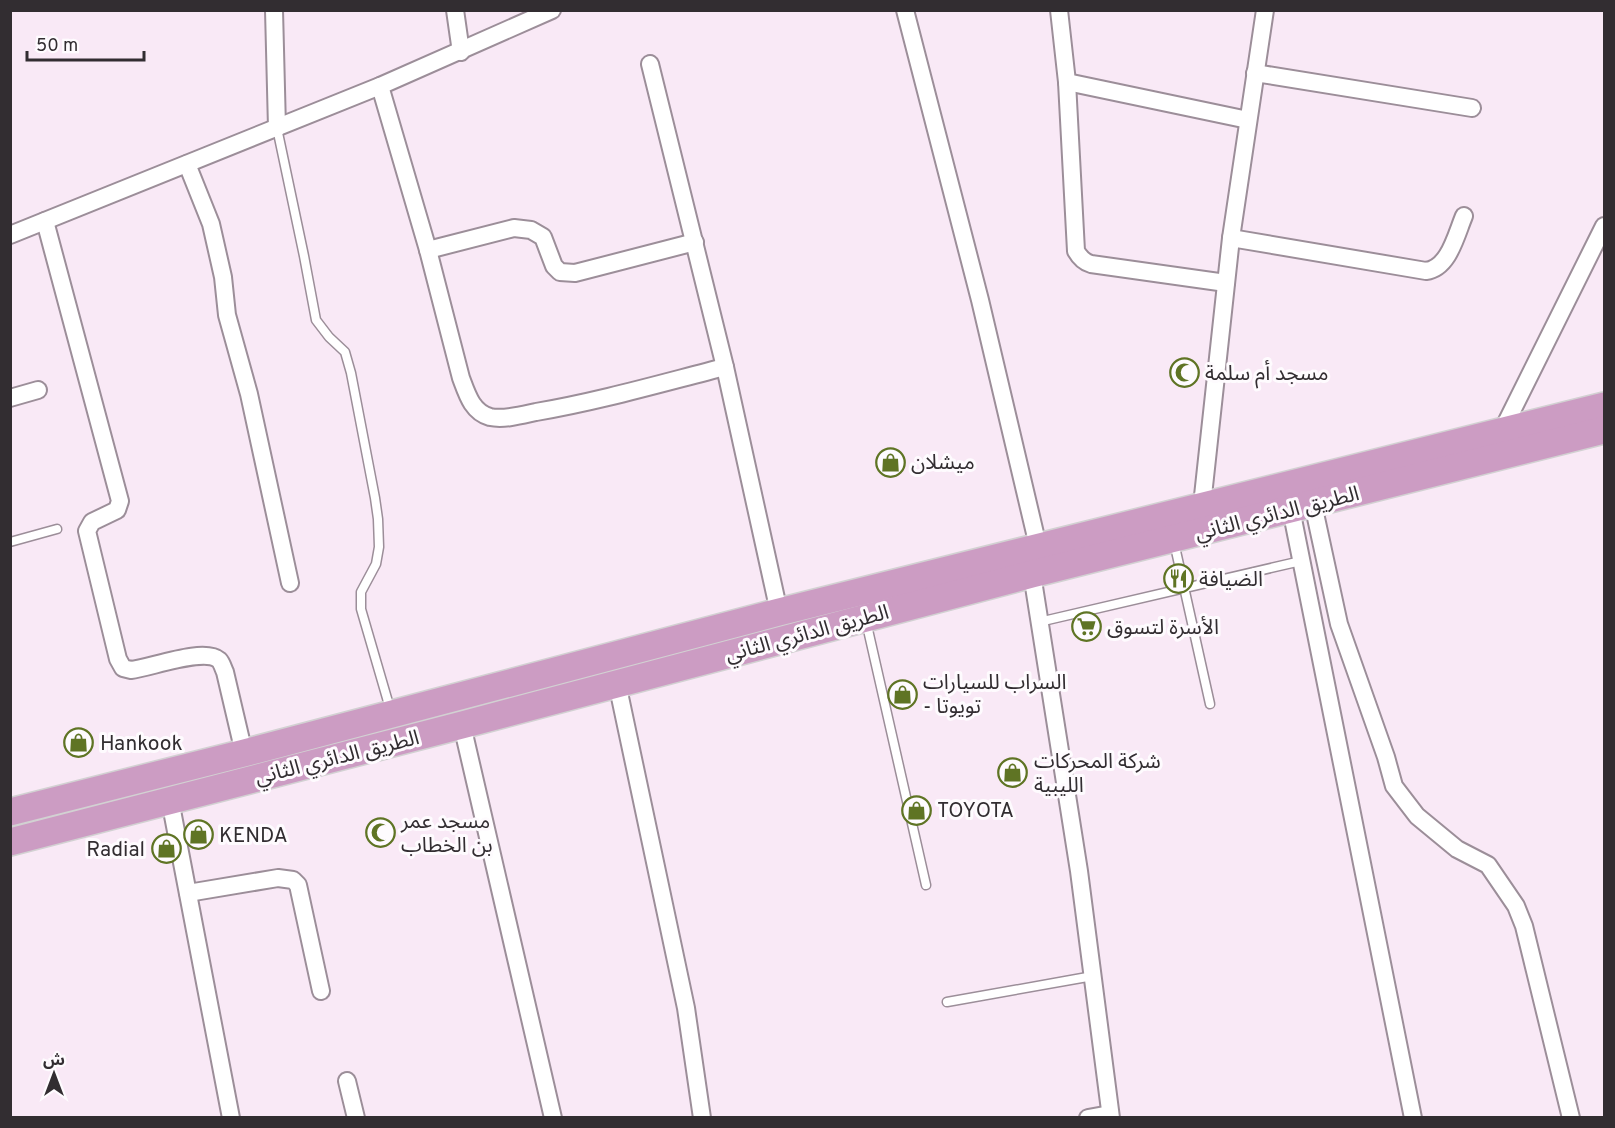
<svg xmlns="http://www.w3.org/2000/svg" width="1615" height="1128" viewBox="0 0 1615 1128" font-family="Overpass,'Noto Sans Arabic',sans-serif">
<rect width="100%" height="100%" fill="#f9e9f6"/>
<g fill="none" stroke-linecap="round" stroke-linejoin="round">
<defs>
<g id="service">
<path d="M277 128 304 256 316 320 329 337 345 352 351 373 375 498 378 519 379 547 376 564 361 592V609L391 712"/>
<path d="M10 542 57 529"/>
<path d="M1174 542 1210 704"/>
<path d="M866 621 926 885"/>
<path d="M1039 622 1301 561"/>
<path d="M947 1002 1093 976"/>
</g>
<g id="minor">
<path d="M274 10 277 128"/>
<path d="M455 10 461 52"/>
<path d="M905 10 980 300 1038 546"/>
<path d="M1059 10 1067 82 1248 120"/>
<path d="M650 64 725 367 779 612"/>
<path d="M1255 73 1472 108"/>
<path d="M1067 82 1076 251C1080 258 1084 262 1091 264L1226 283"/>
<path d="M380 86 428 250 461 378C467 394 472 412 490 417 504 420 522 415 536 412 600 401 662 383 725 367"/>
<path d="M187 164 211 224 223 277 227 315 249 394 290 583"/>
<path d="M45 221 120 501 117 510 92 522 87 531 118 659 123 668 131 670C150 668 204 647 219 660 222 663 223 668 225 672L244 753"/>
<path d="M10 235 380 86 552 10"/>
<path d="M1231 238 1426 271C1449 268 1456 235 1464 216"/>
<path d="M428 250 514 228 531 230 543 237 554 266 560 272 575 273 695 242"/>
<path d="M10 398 38 390"/>
<path d="M1502 431 1604 226"/>
<path d="M1313 504 1339 624 1386 757 1394 786 1417 816 1457 849 1488 865 1516 906 1524 926 1571 1118"/>
<path d="M1202 505 1231 238 1265 10"/>
<path d="M1291 509 1413 1118"/>
<path d="M1032 574 1079 871 1111 1118"/>
<path d="M617 683 686 1008 702 1118"/>
<path d="M462 725 553 1118"/>
<path d="M170 800 231 1118"/>
<path d="M188 893 278 878 293 880 298 885 321 991"/>
<path d="M347 1081 356 1118"/>
<path d="M1088 1118 1110 1114"/>
</g>
<g id="trunk">
<path d="M10 812 244 753 779 612 1604 406"/>
<path d="M10 842 462 725 1032 574 1604 430"/>
</g>
</defs>
<!-- service casing -->
<use href="#service" stroke="#9c8e99" stroke-width="11"/>
<!-- minor casing -->
<use href="#minor" stroke="#9c8e99" stroke-width="20"/>
<!-- trunk casing -->
<use href="#trunk" stroke="#d2d1d2" stroke-width="30"/>
<!-- service -->
<use href="#service" stroke="#fff" stroke-width="8"/>
<!-- minor -->
<use href="#minor" stroke="#fff" stroke-width="16"/>
<!-- trunk -->
<use href="#trunk" stroke="#cc9cc3" stroke-width="27"/>
</g>
<!-- icons -->
<defs>
<symbol id="mosque-ring" viewBox="-11 -11 22 22"><circle r="9.5" fill="#fefbfe" stroke="#5f7424" stroke-width="1.5"/><path d="M3.5-4.9A6 6 0 1 0 3.5 4.9A5 5 0 1 1 3.5-4.9Z" fill="#5f7424"/></symbol>
<symbol id="shop-ring" viewBox="-11 -11 22 22"><circle r="9.5" fill="#fefbfe" stroke="#5f7424" stroke-width="1.5"/><path d="M-5-2.5h2.3a2.7 3.5 0 0 1 5.4 0H5L5.5 6h-11ZM-1.5-2.5h3a1.5 2.3 0 0 0-3 0Z" fill="#5f7424"/></symbol>
<symbol id="restaurant-ring" viewBox="-11 -11 22 22"><circle r="9.5" fill="#fefbfe" stroke="#5f7424" stroke-width="1.5"/><path d="M-5-6h1v4h1v-4h1v4h1v-4h1v5L-1.5 .5V6h-2V.5L-5-1ZM5-6V6H3V1.5H1.5Q1.5-4 5-6Z" fill="#5f7424"/></symbol>
<symbol id="supermarket-ring" viewBox="-11 -11 22 22"><circle r="9.5" fill="#fefbfe" stroke="#5f7424" stroke-width="1.5"/><path d="M-6-5.5h2.5l.6 2H6L4.5 2H-2.5L-4.4-4H-6ZM-1.5 3.2a1.3 1.3 0 1 0 .1 0ZM3 3.2a1.3 1.3 0 1 0 .1 0Z" fill="#5f7424"/></symbol>
</defs>
<g fill-rule="evenodd">
<use href="#mosque-ring" x="1168" y="356" width="33" height="33"/>
<use href="#shop-ring" x="874" y="446" width="33" height="33"/>
<use href="#restaurant-ring" x="1162" y="562" width="33" height="33"/>
<use href="#supermarket-ring" x="1070" y="610" width="33" height="33"/>
<use href="#shop-ring" x="886" y="678" width="33" height="33"/>
<use href="#shop-ring" x="62" y="726" width="33" height="33"/>
<use href="#shop-ring" x="996" y="756" width="33" height="33"/>
<use href="#shop-ring" x="900" y="794" width="33" height="33"/>
<use href="#mosque-ring" x="364" y="816" width="33" height="33"/>
<use href="#shop-ring" x="182" y="818" width="33" height="33"/>
<use href="#shop-ring" x="150" y="832" width="33" height="33"/>
</g>
<g text-anchor="middle" stroke-width="6" stroke-linejoin="round" paint-order="stroke">
<!-- poi labels -->
<g font-size="21" fill="#322d31" stroke="#fefbfe" text-anchor="start">
<text x="1205" y="380">مسجد أم سلمة</text>
<text x="911" y="469">ميشلان</text>
<text x="1199" y="586">الضيافة</text>
<text x="1107" y="634">الأسرة لتسوق</text>
<text x="923" y="689">السراب للسيارات<tspan x="923" dy="24">- تويوتا</tspan></text>
<text x="100" y="750">Hankook</text>
<text x="1034" y="768">شركة المحركات<tspan x="1034" dy="24">الليبية</tspan></text>
<text x="937" y="817">TOYOTA</text>
<text x="401" y="828">مسجد عمر<tspan x="401" dy="24">بن الخطاب</tspan></text>
<text x="219" y="842">KENDA</text>
<text x="145" y="856" text-anchor="end">Radial</text>
</g>
<!-- street labels -->
<g font-size="21" fill="#322d31" stroke="#fefbfe">
<text transform="translate(1277 513) rotate(-14)" y="7">الطريق الدائري الثاني</text>
<text transform="translate(807 633) rotate(-15)" y="7">الطريق الدائري الثاني</text>
<text transform="translate(337 757) rotate(-14)" y="7">الطريق الدائري الثاني</text>
</g>
</g>
<!-- border -->
<rect width="1615" height="1128" fill="none" stroke="#322d31" stroke-width="24"/>
<!-- north arrow -->
<g transform="translate(54 1074)" stroke="#fefbfe" stroke-width="4.5" paint-order="stroke">
<path d="M0-4.5L10 22L0 15L-10 22Z" fill="#322d31"/>
<text y="-9" font-size="16" font-weight="bold" text-anchor="middle" fill="#322d31">ش</text>
</g>
<!-- scale -->
<path d="M27 51v9h117v-9" fill="none" stroke="#322d31" stroke-width="3"/>
<text x="36" y="51" font-size="18" fill="#322d31" stroke="#fefbfe" stroke-width="4.5" paint-order="stroke">50 m</text>
</svg>
